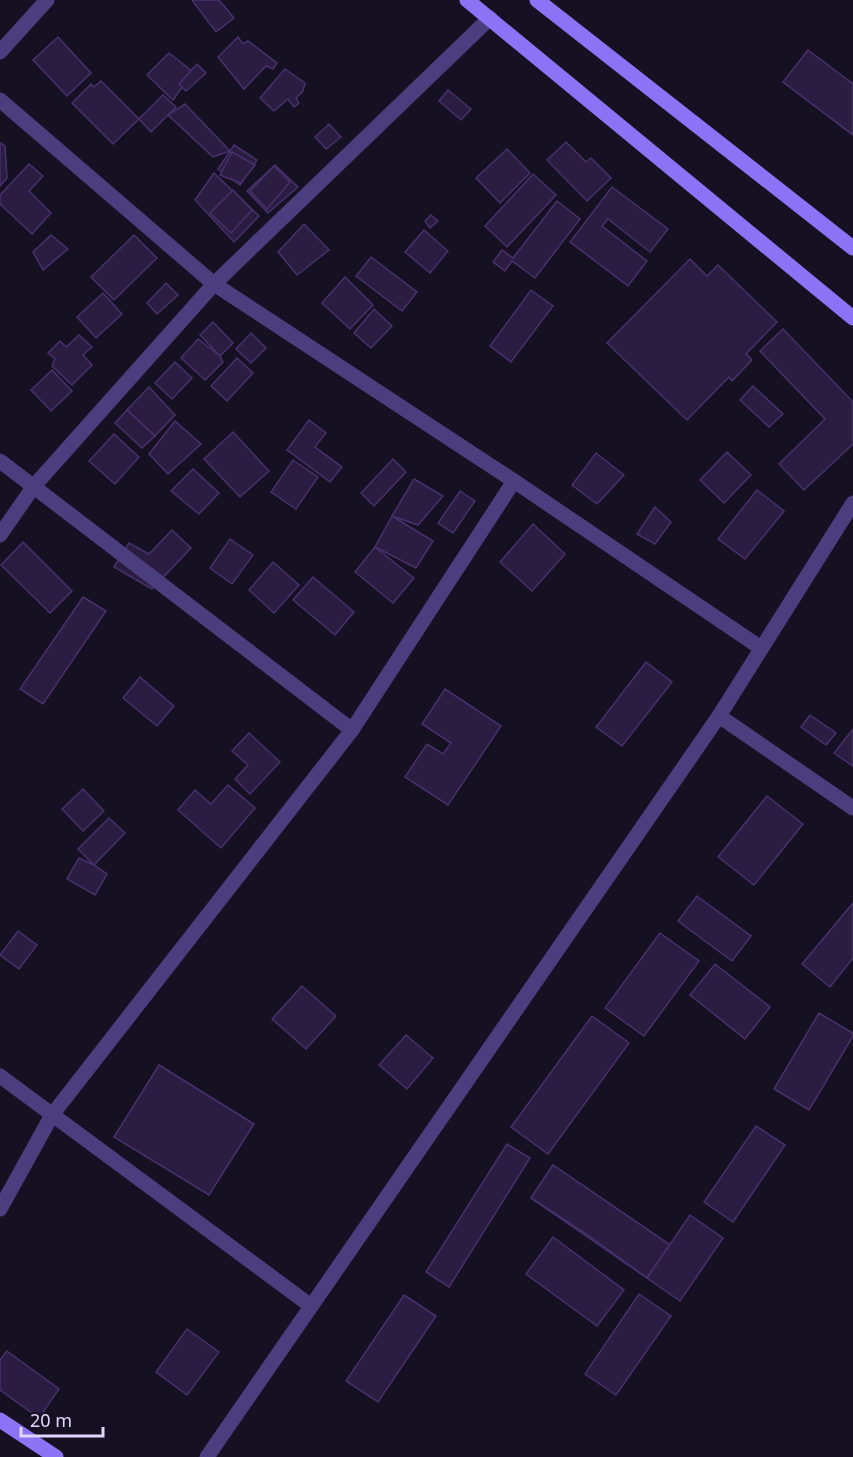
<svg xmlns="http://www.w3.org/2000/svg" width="853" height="1457" viewBox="0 0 853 1457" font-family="'Noto Sans',sans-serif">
<rect width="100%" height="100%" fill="#161023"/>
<!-- building -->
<g fill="#2b1d42" stroke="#47316c" stroke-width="1.5">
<path d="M192 0H219L234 18 216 32Z"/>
<path d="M58 37 91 73 67 96 33 60Z"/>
<path d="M238 37 243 44 248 41 277 63 273 69 266 66 244 89 218 57Z"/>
<path d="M808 50 853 84V135L783 82Z"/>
<path d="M169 53 193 72 173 100 147 75Z"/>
<path d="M197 64 206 73 186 91 179 84Z"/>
<path d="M285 69 305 83 303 91 296 98 299 103 294 107 288 99 274 111 260 98Z"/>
<path d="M101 81 139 119 113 144 72 103 91 84 94 87Z"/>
<path d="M448 90 471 109 461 120 439 101Z"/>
<path d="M163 95 176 107 151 132 139 119Z"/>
<path d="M185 104 230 151 213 157 168 115Z"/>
<path d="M329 124 341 137 326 149 315 137Z"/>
<path d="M566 142 586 162 591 158 611 178 587 201 547 160Z"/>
<path d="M0 143 5 146 7 178 0 186Z"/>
<path d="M234 145 257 160 240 185 218 169Z"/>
<path d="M507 149 530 173 500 203 476 178Z"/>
<path d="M232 152 255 165 241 183 220 175Z"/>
<path d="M29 164 43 176 29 191 51 213 32 234 0 204V195Z"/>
<path d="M275 165 298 187 268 213 247 191Z"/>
<path d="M274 166 290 182 267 209 250 191Z"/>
<path d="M214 173 259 216 234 242 195 200Z"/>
<path d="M533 174 556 195 507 247 485 226Z"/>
<path d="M612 187 668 229 650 252 608 219 602 226 647 261 628 286 570 242Z"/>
<path d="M233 190 252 210 231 233 210 213Z"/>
<path d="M557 201 580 219 535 278 512 261 505 271 493 262 502 250 513 258Z"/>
<path d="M431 215 438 221 430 228 425 221Z"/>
<path d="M304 224 329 250 297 275 278 252Z"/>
<path d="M424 230 448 251 430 273 405 252Z"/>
<path d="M51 235 68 249 43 270 33 252Z"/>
<path d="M134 235 157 258 114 300 91 277Z"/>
<path d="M371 257 417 292 402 311 356 276Z"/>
<path d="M690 259 707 276 718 265 777 322 746 354 752 360 732 381 729 377 687 420 607 343Z"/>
<path d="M345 277 373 305 350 329 322 303Z"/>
<path d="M166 283 178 295 157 314 147 303Z"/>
<path d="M531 290 553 306 511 362 490 346Z"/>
<path d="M103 293 122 314 96 338 77 317Z"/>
<path d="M374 309 392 326 371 348 354 333Z"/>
<path d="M213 322 233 343 220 356 200 335Z"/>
<path d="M783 329 853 402V444L804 490 779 464 825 419 760 351Z"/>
<path d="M251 333 266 348 251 363 236 349Z"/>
<path d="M79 335 92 347 83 355 92 365 72 385 52 366 55 359 48 353 60 341 66 347Z"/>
<path d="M198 339 220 356 223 362 205 380 181 358Z"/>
<path d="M237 358 253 373 227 401 211 386Z"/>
<path d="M175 362 192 378 172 399 155 383Z"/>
<path d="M52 370 72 391 51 411 31 390Z"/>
<path d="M753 386 783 414 769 427 740 400Z"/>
<path d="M149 387 175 415 155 436 127 410Z"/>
<path d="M127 410 155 436 142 448 115 423Z"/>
<path d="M309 420 326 433 315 447 342 467 330 482 287 450Z"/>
<path d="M175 421 201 444 168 474 149 454Z"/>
<path d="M233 432 269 471 240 497 204 459Z"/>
<path d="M114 434 139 457 115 484 89 461Z"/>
<path d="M727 452 751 475 724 503 700 480Z"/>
<path d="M596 453 624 475 597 504 572 485Z"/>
<path d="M393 459 406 472 374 506 361 493Z"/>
<path d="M293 460 318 477 296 509 271 492Z"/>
<path d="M193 469 219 493 199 514 171 491Z"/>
<path d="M414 479 443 496 418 525 392 516Z"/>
<path d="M757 490 784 511 745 559 718 539Z"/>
<path d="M460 491 475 501 453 533 438 523Z"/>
<path d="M655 507 671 522 655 544 637 534Z"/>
<path d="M392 516 433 541 416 568 375 547Z"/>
<path d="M533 524 565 554 532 591 500 562Z"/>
<path d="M172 530 191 548 152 589 114 567 129 543 149 554Z"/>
<path d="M230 539 253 555 232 584 210 568Z"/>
<path d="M23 542 72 591 50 613 1 565Z"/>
<path d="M375 547 414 578 393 603 355 572Z"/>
<path d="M273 562 299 585 274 613 249 590Z"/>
<path d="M313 577 354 612 335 635 293 600Z"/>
<path d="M83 597 106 611 43 704 20 689Z"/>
<path d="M646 662 672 682 622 746 596 727Z"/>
<path d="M140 677 174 706 157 726 123 698Z"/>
<path d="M445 689 501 726 448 805 405 777 427 744 443 754 451 743 422 724Z"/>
<path d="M810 715 836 733 826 745 801 727Z"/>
<path d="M853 729V766L834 753Z"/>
<path d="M249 733 280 762 250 794 235 779 248 765 232 751Z"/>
<path d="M228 785 255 808 221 848 178 810 195 790 211 804Z"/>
<path d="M83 789 104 811 83 831 62 809Z"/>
<path d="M767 796 803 824 754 885 718 857Z"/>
<path d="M109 818 125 833 94 865 78 849Z"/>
<path d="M79 858 94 865 107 874 95 895 67 879Z"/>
<path d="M697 896 751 936 732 961 678 921Z"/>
<path d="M853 903V958L830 987 802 964Z"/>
<path d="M18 931 37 945 19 969 0 955Z"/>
<path d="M660 933 699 961 644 1036 605 1008Z"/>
<path d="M715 964 770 1007 745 1039 690 995Z"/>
<path d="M302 986 336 1016 306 1049 272 1019Z"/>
<path d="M819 1013 853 1033V1036L809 1110 774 1089Z"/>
<path d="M592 1016 629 1043 548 1154 511 1127Z"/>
<path d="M406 1035 433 1058 407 1089 379 1065Z"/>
<path d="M159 1065 254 1124 209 1195 114 1137Z"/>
<path d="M756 1126 785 1145 733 1222 704 1202Z"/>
<path d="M507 1144 530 1158 449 1287 426 1272Z"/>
<path d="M553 1165 670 1245 647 1278 531 1198Z"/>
<path d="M553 1165 670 1245 647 1278 585 1233 531 1198Z"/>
<path d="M690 1215 723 1238 680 1301 647 1278Z"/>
<path d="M553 1237 624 1290 597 1326 526 1274Z"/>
<path d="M639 1294 671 1316 616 1395 585 1374Z"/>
<path d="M404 1295 436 1316 378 1402 346 1381Z"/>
<path d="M187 1329 219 1352 187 1395 156 1372Z"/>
<path d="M7 1351 59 1389 39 1418 0 1390V1360Z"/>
</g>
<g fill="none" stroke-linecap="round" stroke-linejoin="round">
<!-- street -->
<g stroke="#4b3e7e" stroke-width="15">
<path d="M0 52 47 0"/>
<path d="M0 100 214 284 514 481 761 648"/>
<path d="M0 461 352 730"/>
<path d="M0 535 34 486 214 284 490 18"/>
<path d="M719 716 853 808"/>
<path d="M0 1076 311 1306"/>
<path d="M0 1209 52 1115 352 730 514 481"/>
<path d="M207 1457 719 716 853 503"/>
</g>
<!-- secondary -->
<g stroke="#8c73f5" stroke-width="15">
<path d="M467 0 853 318"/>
<path d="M537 0 853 248"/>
<path d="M0 1420 56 1457"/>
</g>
</g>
<!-- scale -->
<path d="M21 1427v9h82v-9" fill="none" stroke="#e0d5fc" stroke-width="3"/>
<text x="30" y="1427" font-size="18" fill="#e0d5fc" stroke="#161023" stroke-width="4.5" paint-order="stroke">20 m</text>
</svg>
